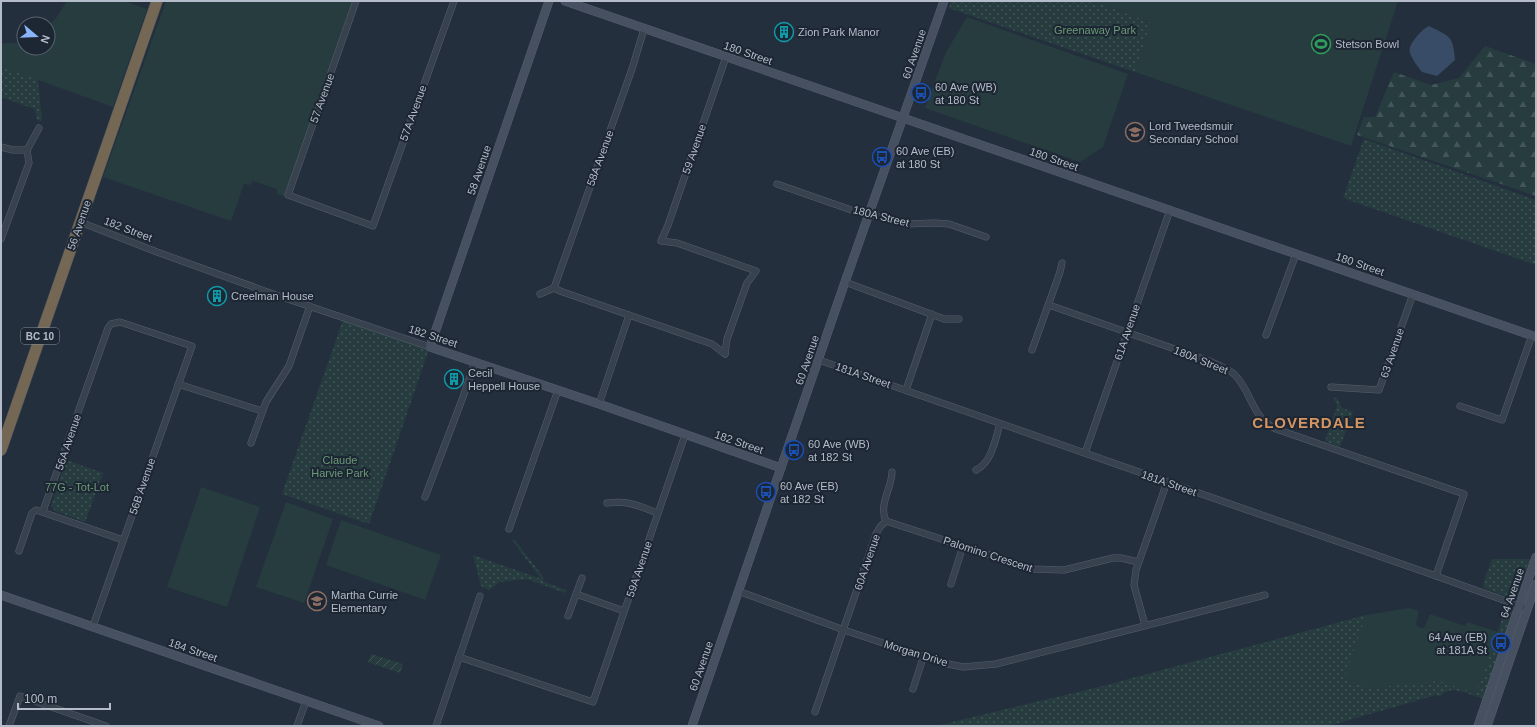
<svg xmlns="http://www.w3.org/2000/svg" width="1537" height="727" viewBox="0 0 1537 727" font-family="Arial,sans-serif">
<defs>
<pattern id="forest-firs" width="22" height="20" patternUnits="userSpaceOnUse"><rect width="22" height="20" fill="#263c3f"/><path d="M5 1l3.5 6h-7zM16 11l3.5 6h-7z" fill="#435659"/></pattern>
<pattern id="park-dots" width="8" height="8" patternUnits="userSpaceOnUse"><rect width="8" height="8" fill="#263c3f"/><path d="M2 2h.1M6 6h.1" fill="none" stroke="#435659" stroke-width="1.8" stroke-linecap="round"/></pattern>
<pattern id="garden-furrows" width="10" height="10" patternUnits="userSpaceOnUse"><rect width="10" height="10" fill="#263c3f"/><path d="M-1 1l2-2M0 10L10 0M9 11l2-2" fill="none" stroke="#435659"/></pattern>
</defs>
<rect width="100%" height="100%" fill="#242f3e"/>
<!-- grass -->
<g fill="#263c3f">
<path d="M67 1H125L147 9 113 107 38 80 42 121 37 120 35 109 1 97V43H16L24 41V48H48V26L56 18Z"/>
<path d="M166 1H354L285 194 283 196 277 194V189L253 181 250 185 244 184 231 221 103 177Z"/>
<path d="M1093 1H1398L1351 146 1135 72 1152 23Z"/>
<path d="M967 17 1128 74 1103 147 1080 162 925 108 946 52Z"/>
<path d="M201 487 260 507 227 607 167 587Z"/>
<path d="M286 502 333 519 304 603 256 587Z"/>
<path d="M341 520 441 555 425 600 326 565Z"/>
<path d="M1409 608 1419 611 1416 624 1418 627 1424 628 1430 614 1465 626 1467 622 1498 632 1477 693 1447 684 1367 698 1122 681 1366 615Z"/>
</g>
<!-- forest -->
<path fill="url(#forest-firs)" d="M1485 46 1536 64V196L1357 135 1364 117H1375L1394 72 1431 85 1459 78Z"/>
<!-- park -->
<g fill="url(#park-dots)">
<path d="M951 1H1093L1152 23 1135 72 949 8Z"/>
<path d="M1 67 37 80 42 121 37 120 35 109 1 97Z"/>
<path d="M1364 139 1536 200V265L1343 198Z"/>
<path d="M343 320 429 349 369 524 282 494Z"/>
<path d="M1336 397 1342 408 1353 412 1340 447 1325 441 1337 406 1334 398Z"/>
<path d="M66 460 103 473 85 522 55 511 51 506Z"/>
<path d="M514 539 544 578 542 581 566 590 565 593 527 579 500 582 489 590 481 586 473 555 541 579 512 540Z"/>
<path d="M1492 559H1532L1517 598 1513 599 1484 588 1483 584Z"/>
<path d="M1507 605 1514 610 1484 698H1482C1468 695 1450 683 1440 697L1436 695 1328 726H936L1103 686 1366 615 1344 679 1370 688 1439 681 1476 693Z"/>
</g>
<!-- garden -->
<path fill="url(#garden-furrows)" d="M371 654 403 664 400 673 368 662Z"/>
<!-- water -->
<path fill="#394c67" d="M1429 26C1450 37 1453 35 1455 60L1437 76 1422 72C1418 67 1412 59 1410 53 1407 45 1422 29 1429 26Z"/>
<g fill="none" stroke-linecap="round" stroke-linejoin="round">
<defs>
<g id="street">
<path d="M356 1 288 195 373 226 454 1"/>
<path d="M1 147 13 150H27"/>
<path d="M27 150 39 128"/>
<path d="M777 184 857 212 878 216 905 224 935 223 949 224 986 237"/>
<path d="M80 222 157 252 273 294 430 347"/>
<path d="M1 239 29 163 27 150"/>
<path d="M845 282 944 319H959"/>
<path d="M554 288 632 69 644 29"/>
<path d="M554 288 560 291 712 344 725 354"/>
<path d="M540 294 554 288"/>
<path d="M1049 305 1209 361C1218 365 1227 368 1234 374 1252 391 1250 416 1276 429L1464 494 1436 576"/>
<path d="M1266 335 1296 254"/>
<path d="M1032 350 1060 272 1062 263"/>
<path d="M725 354 727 339 747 283 756 271 677 243 661 241 668 225 726 57"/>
<path d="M819 360 1436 576 1523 607"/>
<path d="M178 384 262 411"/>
<path d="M1331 387 1379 390 1413 294"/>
<path d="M906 390 932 314"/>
<path d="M599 404 629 315"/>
<path d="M1460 406 1502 420 1532 335"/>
<path d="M251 443 266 402 289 366 310 306"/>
<path d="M1085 453 1170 210"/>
<path d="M976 470C992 462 995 440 1000 424"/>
<path d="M425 497 463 397 475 362"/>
<path d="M607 503C628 500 639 506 658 513"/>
<path d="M43 511 108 328 111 324 120 322 192 346 93 626"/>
<path d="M886 521 1033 569 1064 570 1113 558H1121L1138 562"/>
<path d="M886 521C878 505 892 488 892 472"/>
<path d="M509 529 558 390"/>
<path d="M19 551 32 513 36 510 123 540"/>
<path d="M951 584 963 546"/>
<path d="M738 591 844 630 943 663 963 667 996 664 1265 595"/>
<path d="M576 594 624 611"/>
<path d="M568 616 582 578"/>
<path d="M1145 625 1134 585 1136 570 1167 482"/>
<path d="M459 657 593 702 685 435"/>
<path d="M913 689 923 658"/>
<path d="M815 712 876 534 880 527 886 521"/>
<path d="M9 726 20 696 106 726"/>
<path d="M297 726 306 701"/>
<path d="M436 726 480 596"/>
</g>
<g id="secondary">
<path d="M549 1 430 347 599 404 781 468"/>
<path d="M565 1 1536 337"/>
<path d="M1 595 379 726"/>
<path d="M692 726 845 282 944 1"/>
<path d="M1478 726 1536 557"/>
<path d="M1487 726 1536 584"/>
</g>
<path id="highway" d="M1 450 157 1"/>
</defs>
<!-- street casing -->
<use href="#street" stroke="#565f6c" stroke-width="7"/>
<!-- secondary casing -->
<use href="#secondary" stroke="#565f6c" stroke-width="9"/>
<!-- highway casing -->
<use href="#highway" stroke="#434c59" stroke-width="12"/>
<!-- street -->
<use href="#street" stroke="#38414e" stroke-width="6"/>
<!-- secondary -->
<use href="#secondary" stroke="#465061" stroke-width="8"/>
<!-- highway -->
<use href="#highway" stroke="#746855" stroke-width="11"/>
</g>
<!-- icons -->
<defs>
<symbol id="building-ring" viewBox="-11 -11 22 22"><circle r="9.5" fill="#1d2633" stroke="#0f9aa8" stroke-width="1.5"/><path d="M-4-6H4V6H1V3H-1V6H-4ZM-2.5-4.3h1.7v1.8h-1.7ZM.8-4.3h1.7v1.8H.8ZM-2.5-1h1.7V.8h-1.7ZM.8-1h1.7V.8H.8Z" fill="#0f9aa8"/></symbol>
<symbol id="stadium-ring" viewBox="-11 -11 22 22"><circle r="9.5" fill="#1d2633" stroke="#2e9e5b" stroke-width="1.5"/><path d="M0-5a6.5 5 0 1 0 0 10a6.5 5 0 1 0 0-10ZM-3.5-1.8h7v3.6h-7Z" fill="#2e9e5b"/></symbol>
<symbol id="bus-ring" viewBox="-11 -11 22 22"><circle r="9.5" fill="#1d2633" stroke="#1a4fb4" stroke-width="1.5"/><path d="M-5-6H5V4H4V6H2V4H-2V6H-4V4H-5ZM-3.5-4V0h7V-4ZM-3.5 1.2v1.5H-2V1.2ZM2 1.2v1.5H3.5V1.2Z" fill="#1a4fb4"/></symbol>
<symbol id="school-ring" viewBox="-11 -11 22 22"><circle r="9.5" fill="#1d2633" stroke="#8d6e63" stroke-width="1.5"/><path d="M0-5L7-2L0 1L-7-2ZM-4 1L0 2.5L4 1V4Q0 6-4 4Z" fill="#8d6e63"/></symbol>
</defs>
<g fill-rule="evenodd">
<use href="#building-ring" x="773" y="21" width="22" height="22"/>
<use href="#stadium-ring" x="1310" y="33" width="22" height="22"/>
<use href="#bus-ring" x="910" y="82" width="22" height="22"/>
<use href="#school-ring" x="1124" y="121" width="22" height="22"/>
<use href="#bus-ring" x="871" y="146" width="22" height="22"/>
<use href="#building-ring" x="206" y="285" width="22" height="22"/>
<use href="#building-ring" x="443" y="368" width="22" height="22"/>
<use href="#bus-ring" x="783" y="439" width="22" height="22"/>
<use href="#bus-ring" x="755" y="481" width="22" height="22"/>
<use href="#school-ring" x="306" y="590" width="22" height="22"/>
<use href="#bus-ring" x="1490" y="632" width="22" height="22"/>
</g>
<g text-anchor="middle" stroke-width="4" stroke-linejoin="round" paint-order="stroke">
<!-- shield labels -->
<rect fill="#1d2633" stroke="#878f9c" stroke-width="1" x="21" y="328" width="38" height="16" rx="3"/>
<g font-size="10" font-weight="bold" fill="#b4bcc9">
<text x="40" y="340">BC 10</text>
</g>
<!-- park labels -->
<g font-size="11" fill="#6b9a76" stroke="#1d2633">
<text x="1095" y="34">Greenaway Park</text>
<text x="340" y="464">Claude<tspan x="340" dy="13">Harvie Park</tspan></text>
<text x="77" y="491">77G - Tot-Lot</text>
</g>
<!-- poi labels -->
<g font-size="11" fill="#b4bcc9" stroke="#1d2633" text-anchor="start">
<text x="798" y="36">Zion Park Manor</text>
<text x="1335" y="48">Stetson Bowl</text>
<text x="935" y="91">60 Ave (WB)<tspan x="935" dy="13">at 180 St</tspan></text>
<text x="1149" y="130">Lord Tweedsmuir<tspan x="1149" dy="13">Secondary School</tspan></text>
<text x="896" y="155">60 Ave (EB)<tspan x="896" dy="13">at 180 St</tspan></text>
<text x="231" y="300">Creelman House</text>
<text x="468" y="377">Cecil<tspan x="468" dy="13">Heppell House</tspan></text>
<text x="808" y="448">60 Ave (WB)<tspan x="808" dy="13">at 182 St</tspan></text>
<text x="780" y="490">60 Ave (EB)<tspan x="780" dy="13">at 182 St</tspan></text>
<text x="331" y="599">Martha Currie<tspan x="331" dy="13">Elementary</tspan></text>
<text x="1487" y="641" text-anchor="end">64 Ave (EB)<tspan x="1487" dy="13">at 181A St</tspan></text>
</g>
<!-- street labels -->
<g font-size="11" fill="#b4bcc9" stroke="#1d2633">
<text transform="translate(748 53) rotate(19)" y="4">180 Street</text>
<text transform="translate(914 54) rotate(-71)" y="4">60 Avenue</text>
<text transform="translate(322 98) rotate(-70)" y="4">57 Avenue</text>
<text transform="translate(413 113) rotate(-70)" y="4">57A Avenue</text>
<text transform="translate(694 149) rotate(-71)" y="4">59 Avenue</text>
<text transform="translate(600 158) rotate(-70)" y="4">58A Avenue</text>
<text transform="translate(1054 159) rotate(19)" y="4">180 Street</text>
<text transform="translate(479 170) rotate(-71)" y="4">58 Avenue</text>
<text transform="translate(881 216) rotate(14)" y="4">180A Street</text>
<text transform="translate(79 225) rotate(-71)" y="4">56 Avenue</text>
<text transform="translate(128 229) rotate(21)" y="4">182 Street</text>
<text transform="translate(1360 264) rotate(19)" y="4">180 Street</text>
<text transform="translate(1127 332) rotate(-71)" y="4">61A Avenue</text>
<text transform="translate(433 336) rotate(18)" y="4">182 Street</text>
<text transform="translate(1392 353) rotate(-71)" y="4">63 Avenue</text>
<text transform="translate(807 360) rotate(-71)" y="4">60 Avenue</text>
<text transform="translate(1201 360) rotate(22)" y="4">180A Street</text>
<text transform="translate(863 375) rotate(19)" y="4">181A Street</text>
<text transform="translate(68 442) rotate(-71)" y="4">56A Avenue</text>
<text transform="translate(739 442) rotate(19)" y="4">182 Street</text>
<text transform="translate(1169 483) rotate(19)" y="4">181A Street</text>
<text transform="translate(142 486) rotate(-71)" y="4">56B Avenue</text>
<text transform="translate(988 554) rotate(18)" y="4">Palomino Crescent</text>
<text transform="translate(867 562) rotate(-71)" y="4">60A Avenue</text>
<text transform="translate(639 569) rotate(-71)" y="4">59A Avenue</text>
<text transform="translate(1512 593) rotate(-71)" y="4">64 Avenue</text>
<text transform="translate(193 650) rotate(19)" y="4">184 Street</text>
<text transform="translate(916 653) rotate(17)" y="4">Morgan Drive</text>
<text transform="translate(701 666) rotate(-71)" y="4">60 Avenue</text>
</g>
<!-- district labels -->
<g font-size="15" font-weight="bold" letter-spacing="1" fill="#d59563" stroke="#1d2633">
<text x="1309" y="428">CLOVERDALE</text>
</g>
</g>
<!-- border -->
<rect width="1537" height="727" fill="none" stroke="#b4bcc9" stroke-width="4"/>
<!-- north arrow -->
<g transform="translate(36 36) rotate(109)"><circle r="19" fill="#1d2633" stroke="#59626f"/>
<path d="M0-3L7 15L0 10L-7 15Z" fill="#8ab4f8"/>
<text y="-6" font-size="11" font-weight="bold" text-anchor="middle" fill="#b4bcc9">N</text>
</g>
<!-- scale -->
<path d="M18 703v6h92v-6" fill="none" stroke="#b4bcc9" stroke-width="2"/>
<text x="24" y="703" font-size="12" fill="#b4bcc9" stroke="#1d2633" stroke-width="3" paint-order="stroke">100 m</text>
</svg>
